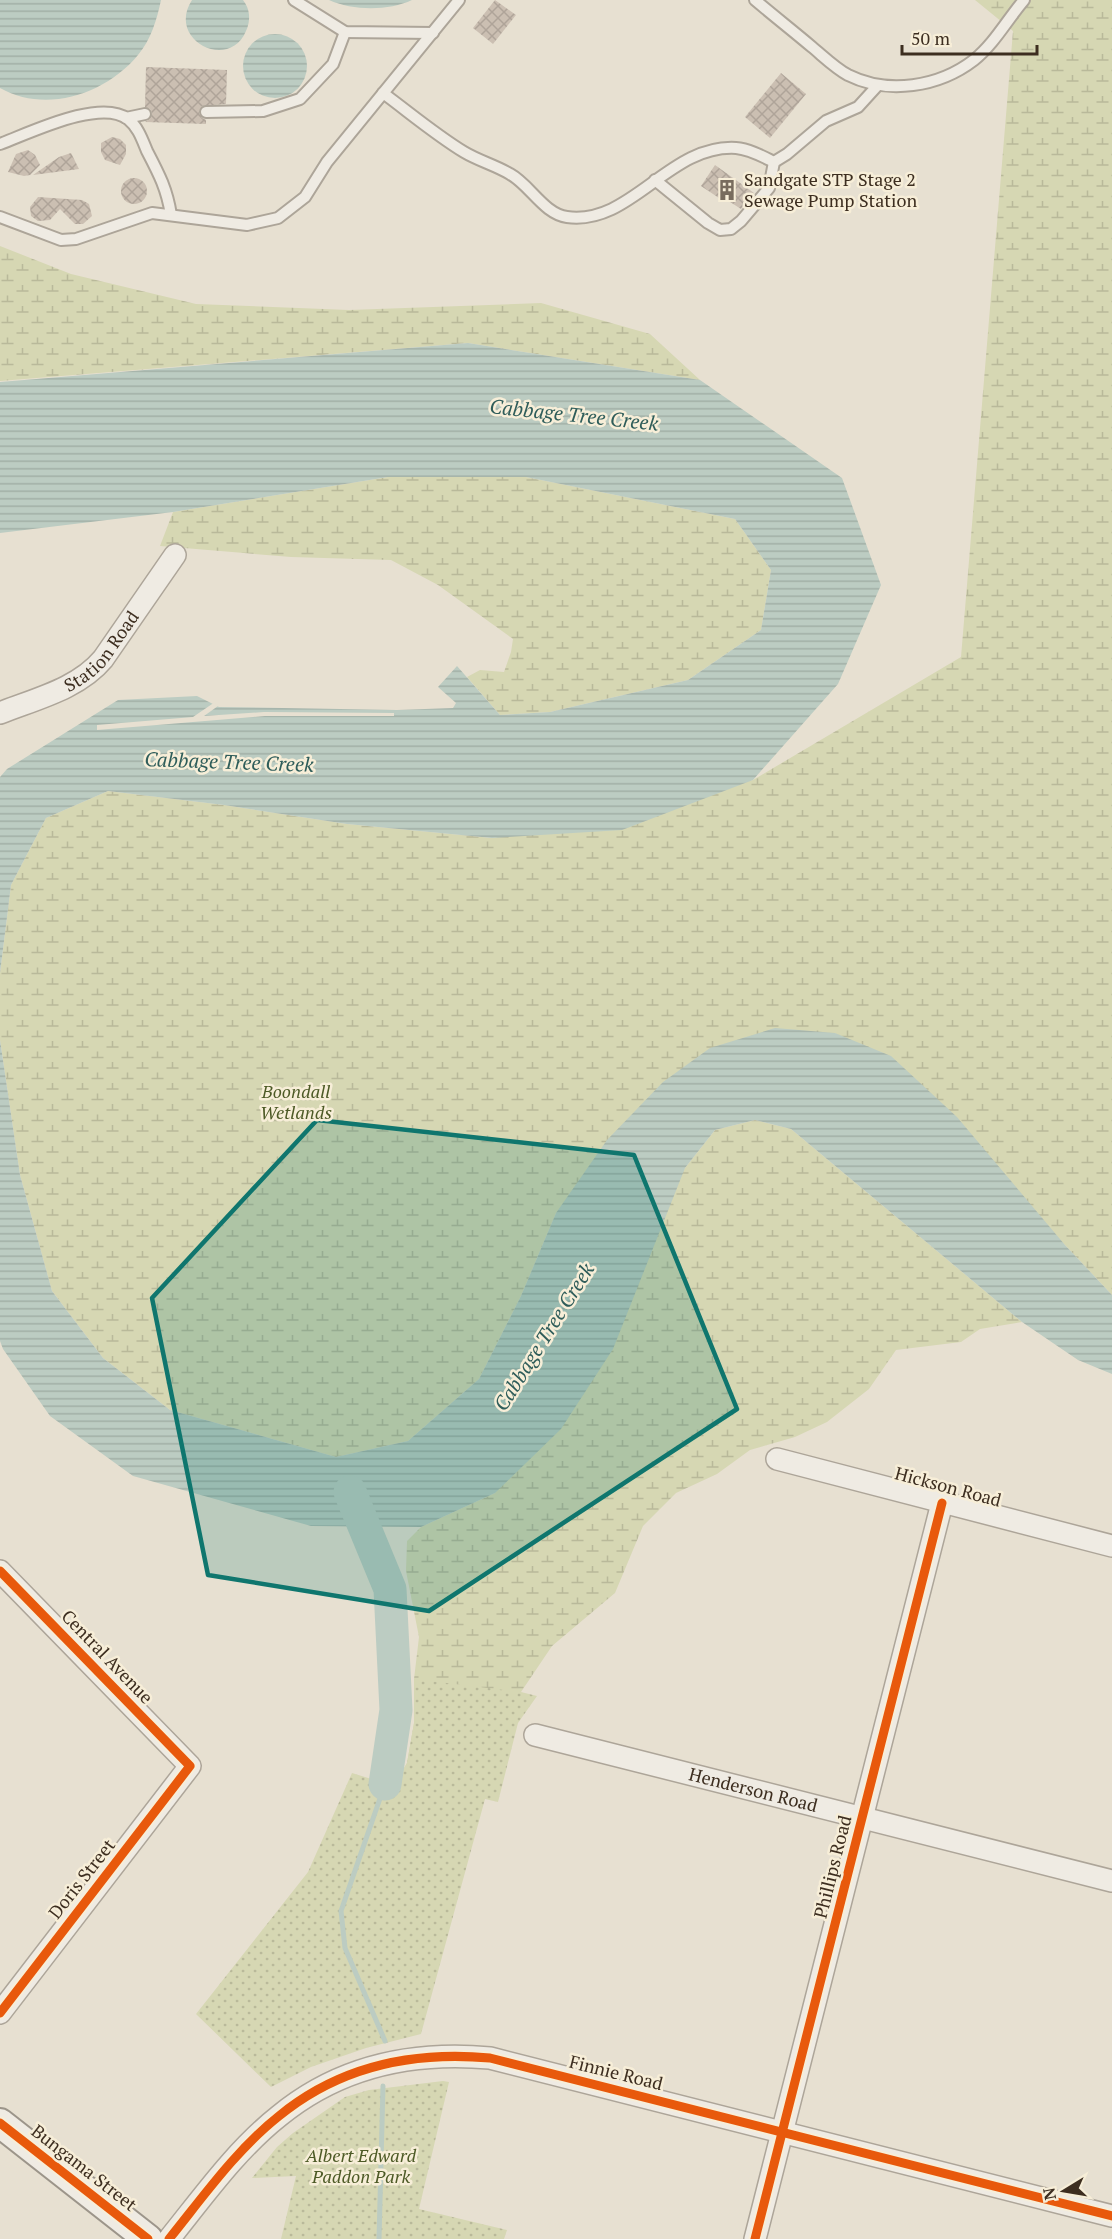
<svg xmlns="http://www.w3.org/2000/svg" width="1112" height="2239" viewBox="0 0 1112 2239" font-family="'PT Serif',serif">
<defs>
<pattern id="wetland-marsh" width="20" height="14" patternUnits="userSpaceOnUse" patternTransform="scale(1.5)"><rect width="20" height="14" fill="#d6d7b3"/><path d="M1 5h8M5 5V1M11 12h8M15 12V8" fill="none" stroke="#b9b99a"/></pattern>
<pattern id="park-dots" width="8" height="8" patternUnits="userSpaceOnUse" patternTransform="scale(1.5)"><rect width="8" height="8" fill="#d6d7b3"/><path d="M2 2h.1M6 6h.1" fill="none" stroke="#b9b99a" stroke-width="1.8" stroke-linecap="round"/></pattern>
<pattern id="water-rules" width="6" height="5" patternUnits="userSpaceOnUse" patternTransform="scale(1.5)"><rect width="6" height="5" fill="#bcccc2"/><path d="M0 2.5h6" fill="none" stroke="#a2b0a6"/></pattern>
<pattern id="building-cross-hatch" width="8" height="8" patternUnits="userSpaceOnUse" patternTransform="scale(1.5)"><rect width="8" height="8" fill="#cbbfb2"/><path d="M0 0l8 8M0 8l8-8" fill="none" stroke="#afa499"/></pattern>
</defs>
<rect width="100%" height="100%" fill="#e7e0d1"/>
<!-- wetland -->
<g fill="url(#wetland-marsh)">
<path d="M975 0H1112V1295L1065 1245 835 1033 556 1213 521 1296 479 1379 408 1441 336 1457 170 1410 103 1358 52 1291 20 1175 0 1040V973L11 885 46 818 108 791 224 805 347 824 492 838 753 780 961 657 1013 31Z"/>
<path d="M0 246 71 274 196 304 349 310 541 303 650 334 700 380 468 343 0 381Z"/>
<path d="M388 477H526L735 519 771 570 761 630 688 680 550 712 500 715 467 677 480 670 504 672 511 652 513 639 438 585 391 560 291 557 160 546 173 512Z"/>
<path d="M755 1120 791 1129 1022 1322 980 1329 961 1342 896 1350 869 1389 827 1422 795 1437 750 1450 717 1474 676 1493 643 1526 615 1593 552 1646 521 1692 499 1738 391 1791 407 1763 414 1723V1679L419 1637 406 1571 407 1541 421 1527 495 1493 685 1168 715 1130Z"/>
</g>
<!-- park -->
<g fill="url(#park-dots)">
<path d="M414 1679 521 1692 537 1696 518 1723 498 1802 485 1799 421 2034 366 2048 311 2067 271 2087 196 2014 308 1872 352 1773 394 1786 407 1763 414 1723Z"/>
<path d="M443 2081 449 2082 419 2209 507 2230 504 2239H281L296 2176 252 2178 277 2147 293 2133 345 2097 369 2090Z"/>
</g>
<!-- water -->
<g fill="url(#water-rules)">
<path d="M0 0H161C157 19 151 40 138 55 106 94 46 114 0 88Z"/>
<path d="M192 0H243C250 9 251 20 246 31 229 72 166 40 192 0Z"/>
<path d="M329 0H412C389 11 353 11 329 0Z"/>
<circle cx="275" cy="66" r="32"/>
<path d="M468 343 700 380 842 478 881 585 838 684 753 780 622 830 492 838 347 824 224 805 108 791 46 818 11 885 0 973V777L7 769 118 700 197 696 219 707 397 710 453 708 456 703 438 687 457 666 500 715 550 712 688 680 761 630 771 570 735 519 526 477H388L173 512 0 533V382Z"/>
<path d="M775 1028 835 1033 891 1056 957 1117 1065 1245 1112 1295V1374L1078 1360 1022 1322 791 1129 755 1120 715 1130 685 1168 613 1349 561 1429 495 1493 421 1527 311 1526 133 1476 50 1416 3 1349 0 1341V1040L20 1175 52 1291 103 1358 170 1410 336 1457 408 1441 479 1379 521 1296 556 1213 607 1140 663 1082 710 1048Z"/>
</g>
<!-- pier -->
<path fill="#e7e0d1" d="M215 702 218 706 204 716 264 712 394 713V716H265L97 730V725L193 717Z"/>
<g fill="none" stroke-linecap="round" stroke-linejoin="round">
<!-- stream -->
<g stroke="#bcccc2" stroke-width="5">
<path d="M385 2041 345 1948 341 1911 385 1784"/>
<path d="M379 2239 383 2086"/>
</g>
<!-- river -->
<path stroke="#bcccc2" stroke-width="33" d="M350 1492 390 1589 396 1710 385 1784"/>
</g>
<!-- building -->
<g fill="url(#building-cross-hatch)">
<path d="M495 0 516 15 493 44 473 28Z"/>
<path d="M146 67 227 70 226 104 202 106 199 113 202 118 206 120V124L145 122 150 119 152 113 150 109 145 107Z"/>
<path d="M781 73 806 94 770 138 745 117Z"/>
<path d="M112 137 120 139 126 145V154L120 165 105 160 101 152V143Z"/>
<path d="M28 150 35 155 40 165 30 175 24 176 8 172 16 154Z"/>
<path d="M71 153 79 169 33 175 59 157Z"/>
<path d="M715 165 754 193 741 209 724 198 722 200 701 186Z"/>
<circle cx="134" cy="191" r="13"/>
<path d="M38 197 82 200 89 204 92 216 83 224H75L60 209 50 220 38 221 31 216 30 207Z"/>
</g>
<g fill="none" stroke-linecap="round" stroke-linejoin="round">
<defs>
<g id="lane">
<path d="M294 0 345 32 433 33"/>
<path d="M755 0C774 16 793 31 812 47 823 56 835 68 848 75 888 95 939 87 974 60 994 44 1007 20 1024 0"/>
<path d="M383 93C410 113 436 135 464 152 479 161 495 165 510 174 530 185 544 214 567 217 631 226 669 144 736 148 749 149 762 156 774 162L787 154 826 121 858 107 878 85"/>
<path d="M206 112 263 111 300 99 333 64 345 32"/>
<path d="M126 118 145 114"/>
<path d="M0 144C30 133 100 98 128 119 138 127 142 139 147 151 159 174 167 189 171 215"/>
<path d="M655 180 708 223 720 230 731 229 741 221 769 188 774 162"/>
<path d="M0 217 61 240 76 239 152 213 247 225 278 218 305 197 327 162 459 0"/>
</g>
<g id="street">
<path id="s1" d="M0 713C35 699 78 689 103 659L175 555"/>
<path d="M777 1459 1112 1546"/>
<path d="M0 1571 190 1766 0 2013"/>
<path id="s2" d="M535 1735 1112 1881"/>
<path d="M169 2239C203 2197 236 2150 279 2116 340 2066 413 2051 490 2058L1112 2216"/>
<path d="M755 2239 942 1503"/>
</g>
<path id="secondary" d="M0 2123 148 2239"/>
</defs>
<!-- lane casing -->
<use href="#lane" stroke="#ada599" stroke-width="14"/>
<!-- street casing -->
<use href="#street" stroke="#ada599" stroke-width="24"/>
<!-- secondary casing -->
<use href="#secondary" stroke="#9c958a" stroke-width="32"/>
<!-- lane -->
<use href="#lane" stroke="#efebe3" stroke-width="10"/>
<!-- street -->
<use href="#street" stroke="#efebe3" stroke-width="21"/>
<!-- secondary -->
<use href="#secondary" stroke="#efebe3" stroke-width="28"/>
<defs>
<g id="cycleway">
<path d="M0 1571 190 1766 0 2013"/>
<path d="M0 2123 148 2239"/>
<path d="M169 2239C203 2197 236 2150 279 2116 340 2066 413 2051 490 2058L1112 2216"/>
<path d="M755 2239 942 1503"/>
</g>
</defs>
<!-- cycleway casing -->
<use href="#cycleway" stroke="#f7eed8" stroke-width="13"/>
<!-- cycleway -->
<use href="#cycleway" stroke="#e8590c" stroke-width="9"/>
</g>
<!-- marked area -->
<path fill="#0f766e" fill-opacity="0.2" stroke="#0f766e" stroke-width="4.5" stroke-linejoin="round" d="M317 1120 634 1155 737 1409 429 1611 208 1575 152 1298Z"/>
<!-- icons -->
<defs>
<symbol id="building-bare" viewBox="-9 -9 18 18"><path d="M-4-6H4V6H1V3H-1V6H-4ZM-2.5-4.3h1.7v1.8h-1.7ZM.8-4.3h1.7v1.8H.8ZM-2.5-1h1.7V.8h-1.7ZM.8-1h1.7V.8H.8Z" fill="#786c5e" stroke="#f7eed8" stroke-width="2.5" paint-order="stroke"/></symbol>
</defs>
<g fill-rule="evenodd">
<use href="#building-bare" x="712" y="175" width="30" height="30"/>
</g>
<g text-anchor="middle" stroke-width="5" stroke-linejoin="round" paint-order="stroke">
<!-- poi labels -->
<g font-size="18" fill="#3d2e20" stroke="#f7eed8" text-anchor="start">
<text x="744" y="186">Sandgate STP Stage 2<tspan x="744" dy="21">Sewage Pump Station</tspan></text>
</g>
<!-- street labels -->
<g font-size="18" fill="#3d2e20" stroke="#f7eed8">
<text dy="6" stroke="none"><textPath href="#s1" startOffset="122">Station Road</textPath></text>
<text transform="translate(948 1487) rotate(15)" y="6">Hickson Road</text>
<text transform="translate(107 1657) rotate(46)" y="6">Central Avenue</text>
<text dy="6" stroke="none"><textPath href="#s2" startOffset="225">Henderson Road</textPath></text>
<text transform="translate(833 1867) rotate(-76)" y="6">Phillips Road</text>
<text transform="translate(82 1879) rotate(-52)" y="6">Doris Street</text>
<text transform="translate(616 2073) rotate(14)" y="6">Finnie Road</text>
<text transform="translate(84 2168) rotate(38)" y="6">Bungama Street</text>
</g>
<!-- park labels -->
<g font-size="18" font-style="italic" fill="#4d5a26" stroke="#f7eed8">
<text x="296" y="1098">Boondall<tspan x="296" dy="21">Wetlands</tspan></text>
<text x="361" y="2162">Albert Edward<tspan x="361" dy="21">Paddon Park</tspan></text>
</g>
<!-- water labels -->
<g font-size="20" font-style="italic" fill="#2f5d5a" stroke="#f7eed8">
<text transform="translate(574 415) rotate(6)" y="7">Cabbage Tree Creek</text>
<text transform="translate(229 762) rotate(2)" y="7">Cabbage Tree Creek</text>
<text transform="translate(544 1337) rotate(-58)" y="7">Cabbage Tree Creek</text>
</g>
</g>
<!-- north arrow -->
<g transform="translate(1064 2191) rotate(259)" stroke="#f7eed8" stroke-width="4.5" paint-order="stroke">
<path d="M0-4.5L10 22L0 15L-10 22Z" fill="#3d2e20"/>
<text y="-9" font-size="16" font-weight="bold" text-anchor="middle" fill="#3d2e20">N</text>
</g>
<!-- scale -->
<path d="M902 45v9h135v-9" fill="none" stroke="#3d2e20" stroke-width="3"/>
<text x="911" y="45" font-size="18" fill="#3d2e20" stroke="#f7eed8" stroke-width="4.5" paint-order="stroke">50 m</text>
</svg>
